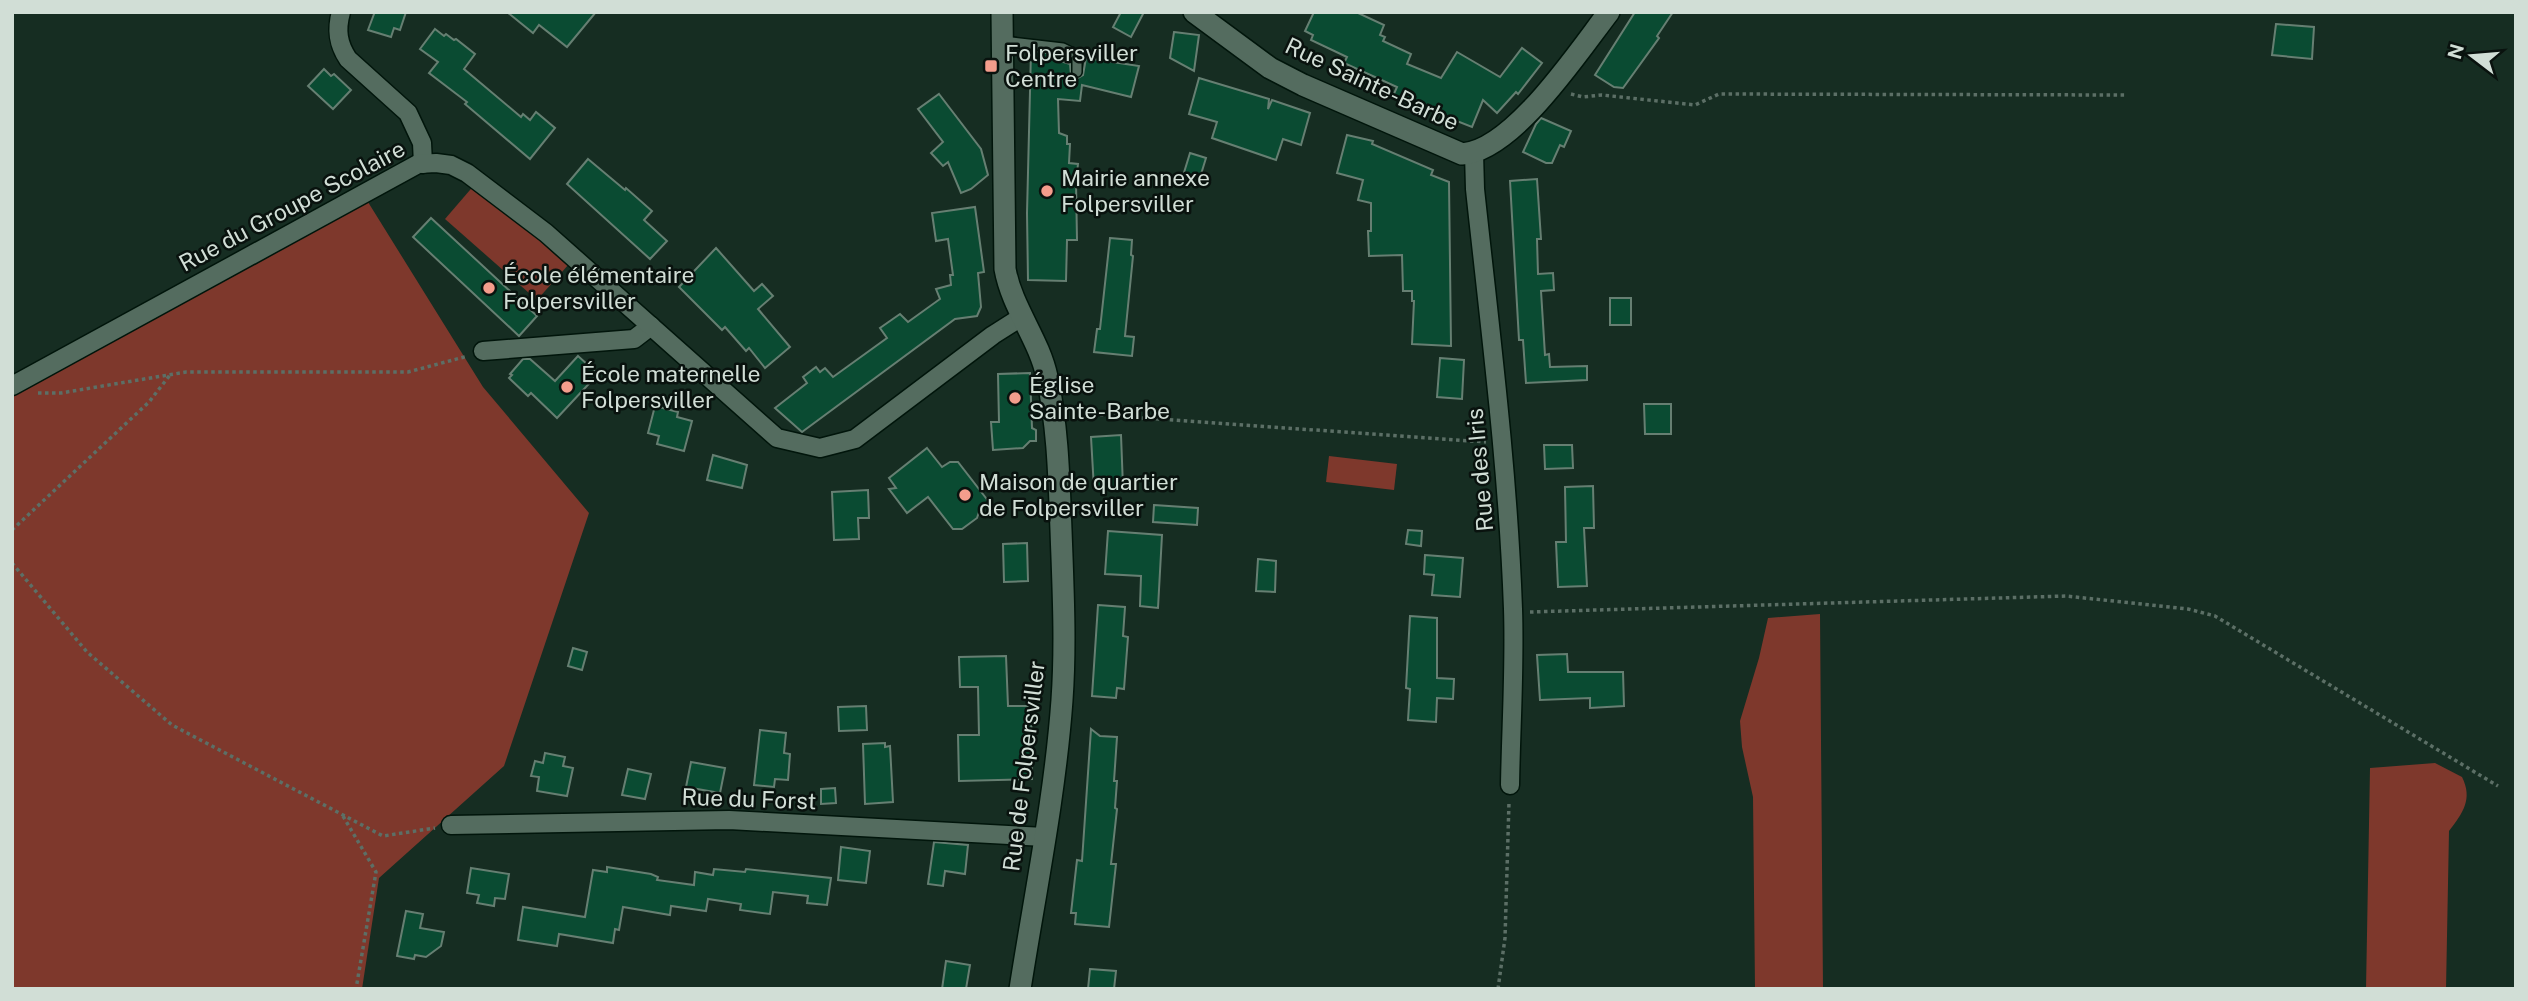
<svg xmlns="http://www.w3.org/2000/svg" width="2528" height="1001" viewBox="0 0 2528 1001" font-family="'Public Sans',sans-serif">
<rect width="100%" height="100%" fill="#162d22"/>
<!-- green -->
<g fill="#7e382c">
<path d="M476 183 569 264 537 300 445 219Z"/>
<path d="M363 194 483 387 589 513 504 766 379 878 362 989H12V385Z"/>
<path d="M1329 456 1397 464 1394 490 1326 482Z"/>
<path d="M1820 614 1823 989H1755L1753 797 1742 747 1740 721 1759 658 1768 618Z"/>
<path d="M2435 763 2462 777C2473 799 2463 813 2449 831L2446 989H2366L2370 768Z"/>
</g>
<!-- building -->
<g fill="#0a4b32" stroke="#667f72" stroke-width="2">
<path d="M372 12H406L400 30 394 28 391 37 368 30 374 14Z"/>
<path d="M507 12H596L567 47 539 25 533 33Z"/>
<path d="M1121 12H1144L1131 37 1113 27Z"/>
<path d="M1314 12H1356L1384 25 1380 35 1385 37 1383 41 1411 54 1407 64 1441 78 1457 52 1500 77 1522 48 1542 63 1518 94 1516 92 1497 113 1483 100 1472 127 1393 96 1397 87 1344 63 1347 57 1311 40 1313 35 1305 31Z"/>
<path d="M1635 12H1673L1657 36 1659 38 1623 88 1614 87 1595 75Z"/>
<path d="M2276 24 2314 27 2312 59 2272 55Z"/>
<path d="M435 29 444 36 446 34 454 40 456 39 475 54 464 69 521 117 523 114 530 120 536 112 555 128 530 159 465 104 467 102 429 73 438 62 420 49Z"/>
<path d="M1174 32 1199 35 1194 71 1170 58Z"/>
<path d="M1031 51 1058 54 1057 60 1070 64 1071 75 1076 79 1083 75 1086 58 1139 66 1131 97 1082 85 1080 101 1058 99 1059 133 1067 136V144H1070L1069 163 1078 164 1076 182 1077 240H1067L1066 281 1028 280 1027 213Z"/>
<path d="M324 69 331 76 334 74 351 90 333 109 308 86Z"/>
<path d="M1199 78 1269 99 1268 109 1272 100 1310 113 1301 145 1283 139 1276 160 1212 138 1217 122 1189 114Z"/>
<path d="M939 94 981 149 988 175 971 189 961 193 948 162 943 166 931 153 943 142 918 109Z"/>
<path d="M1541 118 1571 131 1564 147 1560 145 1552 163H1546L1523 152 1536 124Z"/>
<path d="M1347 135 1373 141 1372 144 1433 170 1431 175 1449 182 1451 346 1412 344 1414 301H1412V291H1403L1402 255 1369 256 1368 231H1371V203L1358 200 1363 180 1337 173Z"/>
<path d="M1190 153 1206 158 1198 184 1182 179Z"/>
<path d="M588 159 625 190 626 188 652 211 644 220 667 241 650 259 567 184Z"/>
<path d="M1537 179 1541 239H1537L1538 274 1553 273 1554 290 1541 291 1545 355 1549 354 1550 367 1587 366V380L1526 383 1523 340H1519L1510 181Z"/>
<path d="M975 207 984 272 978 273 981 307 977 316 955 319 802 432 775 408 807 383 803 377 816 367 820 372 825 368 833 377 887 338 880 328 900 314 908 322 940 299 936 289 951 285 950 275H953L948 239 936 241 932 213Z"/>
<path d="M431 218 537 316 519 336 413 237Z"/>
<path d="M1110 238 1132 240 1131 255 1133 256 1125 336 1134 337 1132 356 1094 352 1097 329H1100Z"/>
<path d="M716 248 754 291 762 284 773 296 758 309 790 347 765 368 749 348 746 351 725 327 722 330 679 287Z"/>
<rect x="1610" y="298" width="21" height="27"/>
<path d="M578 356 598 374 557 418 531 393 528 396 509 378 512 375 510 374 523 359H530L555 381Z"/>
<path d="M1440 358 1464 360 1462 399 1437 397Z"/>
<path d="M1030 373 1032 428 1036 430V441H1030L1023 448 993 450 991 422H999L998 374Z"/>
<path d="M1644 404H1671V434H1645Z"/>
<path d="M655 406 678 412 677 417 692 421 684 451 657 444 659 436 648 433Z"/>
<path d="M1121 435 1123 487 1094 489 1091 437Z"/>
<path d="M1544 445H1572L1573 468 1545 469Z"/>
<path d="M927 448 942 467 950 462H958L989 502 980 509 977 518 962 529H953L928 497 907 513 889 489 896 488 889 478Z"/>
<path d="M713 455 747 465 742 488 707 480Z"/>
<path d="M1593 486 1594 528H1584L1587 586 1558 587 1556 542H1566L1565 487Z"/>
<path d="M868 490 869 518H858L859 539 834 540 832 492Z"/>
<path d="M1154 505 1198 508 1197 525 1153 522Z"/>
<path d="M1408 530 1422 531 1421 546 1406 544Z"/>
<path d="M1108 531 1162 535 1158 608 1140 606 1141 576 1105 574Z"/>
<path d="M1027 543 1028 581 1004 582 1003 544Z"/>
<path d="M1425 555 1463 558 1460 597 1432 595 1434 575 1424 574Z"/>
<path d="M1258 559 1276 561 1275 592 1256 591Z"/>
<path d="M1098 605 1125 607 1123 636 1128 637 1124 689 1117 688 1116 698 1092 696Z"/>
<path d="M1410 616 1437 618V678L1454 679 1453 699 1437 698 1436 722 1408 720 1410 689 1406 688Z"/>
<path d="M573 648 587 652 582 670 568 666Z"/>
<path d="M1567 654 1568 672H1623L1624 706 1590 708V698L1540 700 1537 655Z"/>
<path d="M1006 656 1008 706H1031L1032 779 959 781 958 735H979L978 687H960L959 657Z"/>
<path d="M866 706 867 730 839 731 838 707Z"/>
<path d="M1091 729 1100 736 1117 737 1114 781H1117L1115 808 1117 809 1111 864H1116L1109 927 1075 924 1076 913H1071L1077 860 1082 861Z"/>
<path d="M760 730 786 733 784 753 790 754 788 780 775 779 774 787 754 785Z"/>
<path d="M885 743V747L890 746 893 802 865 804 863 744Z"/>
<path d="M545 753 565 757 563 766 573 768 567 796 537 791 539 777 531 776 535 761 543 763Z"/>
<path d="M691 762 725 768 720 793 686 787Z"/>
<path d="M628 769 651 774 645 799 622 795Z"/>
<path d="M835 788 836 803 821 804V789Z"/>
<path d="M934 842 968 845 965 874 945 871 943 886 928 884Z"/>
<path d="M841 847 870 851 866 883 838 880Z"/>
<path d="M607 867 651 874 658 877 657 880 694 885 695 872 713 875 714 869 745 872 746 869 831 878 827 905 807 903 808 896 773 892 770 914 740 910 741 904 708 899 706 911 671 906 670 915 623 907 619 930 615 929 613 943 559 934 557 946 518 940 523 907 585 917 593 870 607 872Z"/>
<path d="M471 868 509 874 505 899 495 898 494 906 477 903 479 895 467 893Z"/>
<path d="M406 911 423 914 420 928 444 932 441 946 426 957 415 955 414 959 397 956Z"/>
<path d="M946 961 970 965 966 989H942Z"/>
<path d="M1090 969 1116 971 1114 989H1088Z"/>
</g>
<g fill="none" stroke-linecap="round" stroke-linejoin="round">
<defs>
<path id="lane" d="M1004 41 1063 48 1077 55V72"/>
<g id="street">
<path d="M341 12C336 30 338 44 348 59L408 113 422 143 423 164"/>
<path d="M1474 153 1475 189C1490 329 1508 468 1513 609 1515 667 1511 726 1510 785"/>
<path d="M483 351 634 339 651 326"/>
<path d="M12 386 418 164 436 163 451 165 467 173 546 233 777 438 820 448 855 439 993 335 1023 316"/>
<path d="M451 825 729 820 1045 837"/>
</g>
<g id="secondary">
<path d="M1002 12 1005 269C1012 308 1039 339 1047 377 1058 427 1059 480 1061 530 1063 587 1066 644 1062 700 1055 797 1035 893 1020 989"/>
<path d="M1194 12 1270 68 1303 85 1462 154C1513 151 1578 52 1609 12"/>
</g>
</defs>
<!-- lane casing -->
<use href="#lane" stroke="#01150b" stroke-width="12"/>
<!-- street casing -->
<use href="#street" stroke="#01150b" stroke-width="21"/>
<!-- secondary casing -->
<use href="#secondary" stroke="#01150b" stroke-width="24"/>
<!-- path -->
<g stroke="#5c6f66" stroke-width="3.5" stroke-dasharray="3.5 3.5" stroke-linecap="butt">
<path d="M1571 94 1583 97 1602 95 1695 105 1719 94 2125 95"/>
<path d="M38 393H61L186 372H408L468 356"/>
<path d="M1072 413 1486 442"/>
<path d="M12 530 149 402 170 375"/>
<path d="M12 563 87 652 172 725 383 836 435 828"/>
<path d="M1530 612 2066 596 2188 609 2215 616 2498 786"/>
<path d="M343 816 376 872 356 989"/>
<path d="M1498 989 1505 938 1509 802"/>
</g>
<!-- lane -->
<use href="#lane" stroke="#546c5f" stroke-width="9"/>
<!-- street -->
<use href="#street" stroke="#546c5f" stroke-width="18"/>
<!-- secondary -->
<use href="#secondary" stroke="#546c5f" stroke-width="21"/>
</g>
<!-- markers -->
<g fill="#f49d8c" stroke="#09120e" stroke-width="2.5">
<rect x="984" y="59" width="14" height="14" rx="3.5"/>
<circle cx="1047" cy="191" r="7"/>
<circle cx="489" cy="288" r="7"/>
<circle cx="567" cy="387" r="7"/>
<circle cx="1015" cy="398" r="7"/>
<circle cx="965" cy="495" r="7"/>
</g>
<g text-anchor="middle" stroke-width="5" stroke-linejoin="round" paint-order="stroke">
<!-- poi labels -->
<g font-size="23" fill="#d1ded6" stroke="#09120e" text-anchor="start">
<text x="1005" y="61">Folpersviller<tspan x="1005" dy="26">Centre</tspan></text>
<text x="1061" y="186">Mairie annexe<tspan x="1061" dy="26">Folpersviller</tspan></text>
<text x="503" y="283">École élémentaire<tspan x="503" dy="26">Folpersviller</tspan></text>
<text x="581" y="382">École maternelle<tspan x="581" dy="26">Folpersviller</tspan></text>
<text x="1029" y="393">Église<tspan x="1029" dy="26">Sainte-Barbe</tspan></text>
<text x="979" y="490">Maison de quartier<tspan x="979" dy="26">de Folpersviller</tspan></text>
</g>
<!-- street labels -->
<g font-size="23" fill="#d1ded6" stroke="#09120e">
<text transform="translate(1372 84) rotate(25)" y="8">Rue Sainte-Barbe</text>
<text transform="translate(292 206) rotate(-28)" y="8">Rue du Groupe Scolaire</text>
<text transform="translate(1480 470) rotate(-95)" y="8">Rue des Iris</text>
<text transform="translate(1024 766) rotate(-83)" y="8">Rue de Folpersviller</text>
<text transform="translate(749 799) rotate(2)" y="8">Rue du Forst</text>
</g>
</g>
<!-- border -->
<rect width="2528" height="1001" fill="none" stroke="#d1ded6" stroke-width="28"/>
<!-- north arrow -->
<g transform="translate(2472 56) rotate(286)" stroke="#09120e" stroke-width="5" paint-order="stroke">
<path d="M0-5L12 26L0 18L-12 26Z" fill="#d1ded6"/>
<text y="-10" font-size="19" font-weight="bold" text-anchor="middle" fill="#d1ded6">N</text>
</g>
</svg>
